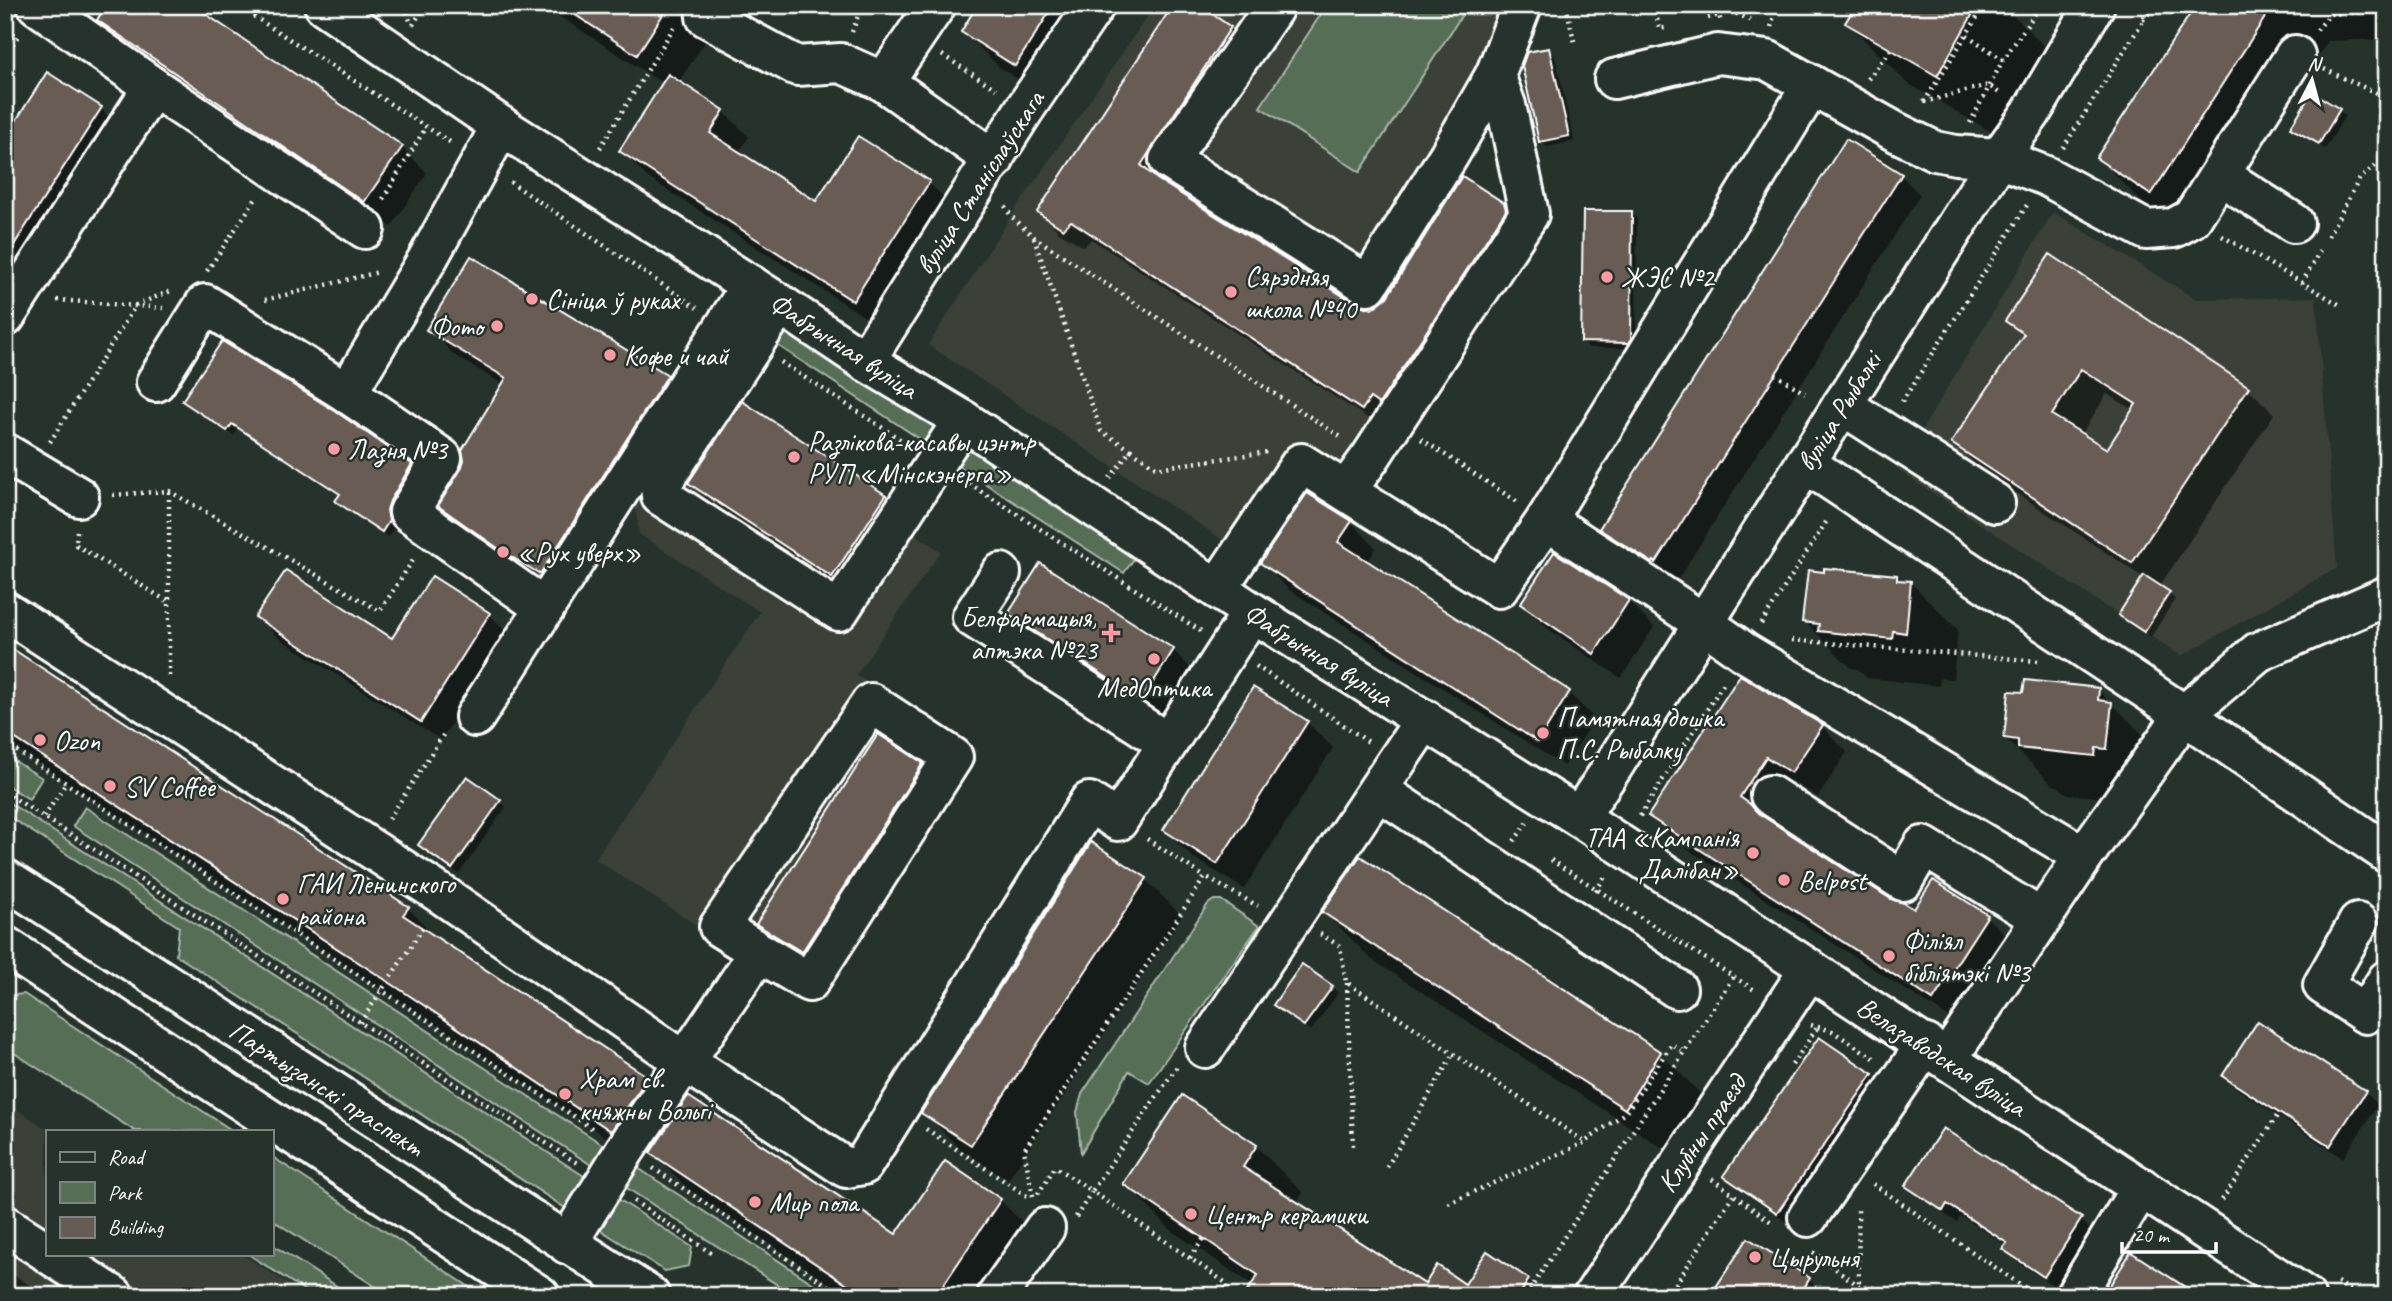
<svg xmlns="http://www.w3.org/2000/svg" width="2392" height="1301" viewBox="0 0 2392 1301" font-family="Caveat,sans-serif">
<rect width="100%" height="100%" fill="#26332d"/>
<filter id="ink" filterUnits="userSpaceOnUse"><feTurbulence type="fractalNoise" baseFrequency=".0143" numOctaves="2"/><feDisplacementMap in="SourceGraphic" scale="14" xChannelSelector="R" yChannelSelector="G"/><feConvolveMatrix kernelMatrix="1 2 1 2 8 2 1 2 1" color-interpolation-filters="sRGB"/></filter>
<g filter="url(#ink)">
<!-- built -->
<g fill="#3a3f39">
<path d="M1155 5H1509L1440 149 1467 166 1462 176 1516 211 1534 238 1376 487 1302 442 1232 546 928 345 1011 216Z"/>
<path d="M2053 212 2196 299 2316 297 2337 568 2181 656 1898 470Z"/>
<path d="M698 391 732 412 740 400 886 495 877 510 941 551 856 675 978 749 816 1003 595 859 760 612 639 534 633 491Z"/>
<path d="M5 1102 50 1131H47V1254H241L307 1296H5Z"/>
</g>
<!-- green -->
<g fill="#556e54" stroke="#aab6aa" stroke-width="2">
<path d="M1327 5H1464L1467 7 1360 172 1260 107Z"/>
<path d="M779 331 792 333 1138 553 1124 573 955 464 963 453 970 448 936 424 937 429 929 445 768 339Z"/>
<path d="M5 755 42 778 29 799 5 784Z"/>
<path d="M5 800 590 1180 570 1211 176 955 179 927 5 814Z"/>
<path d="M85 807 608 1148 596 1168 73 826Z"/>
<path d="M1214 900H1221L1259 926 1149 1083 1129 1071 1081 1153 1077 1112 1082 1094 1208 904Z"/>
<path d="M24 994 233 1131H135L5 1047V996Z"/>
<path d="M271 1156 471 1288 478 1296H390L271 1219Z"/>
<path d="M635 1166 832 1296H795L622 1185Z"/>
<path d="M615 1197 692 1247 689 1266 665 1271 596 1227Z"/>
<path d="M271 1244 352 1296H313L248 1254H271Z"/>
</g>
<!-- shadow -->
<g fill="#0007" fill-rule="evenodd">
<path d="M542 5H678L709 36 678 83 723 111 749 137 738 153 816 203 929 183 955 208 879 326 647 177 621 151 664 84Z"/>
<path d="M979 5H1113L1052 101 999 67 963 31Z"/>
<path d="M1196 5 1230 29 1250 48 1161 183 1356 305 1372 311 1503 204 1523 225 1383 428 1091 239 1084 247 1059 232 1039 212Z"/>
<path d="M1789 5H1809L1806 12Z"/>
<path d="M1858 5H2003L2047 49 1997 135 1907 83 1848 23Z"/>
<path d="M2198 5H2387V39L2328 41 2199 241 2145 205 2098 158Z"/>
<path d="M99 20 402 147 427 173 391 227 125 46Z"/>
<path d="M1549 49 1555 56 1574 141 1547 147 1541 141Z"/>
<path d="M48 74 101 109 127 134 5 325V141Z"/>
<path d="M2339 110 2345 116 2325 149 2293 127Z"/>
<path d="M1901 175 1920 195 1677 581 1674 580 1673 582 1621 548 1602 529Z"/>
<path d="M1631 213 1637 219 1636 346 1635 348H1589L1583 342Z"/>
<path d="M2051 257 2248 388 2274 414 2159 587 2175 599 2151 637 2121 615 2144 578 1979 468 1953 443 2024 337 2007 321ZM2107 394 2134 410 2108 452 2081 435Z"/>
<path d="M429 329 667 376 692 402 566 599 466 531 441 506 463 470 504 385 454 355Z"/>
<path d="M185 401 334 413 417 472 393 517 394 528 388 537 343 507 337 501 341 496 238 429 234 436Z"/>
<path d="M690 483 885 496 905 516 852 596 710 503Z"/>
<path d="M1351 522 1376 548 1367 563 1569 693 1595 719 1564 766 1288 589 1263 563Z"/>
<path d="M1041 566 1173 650 1209 687 1178 735 1046 650 1010 614Z"/>
<path d="M1896 577 1901 582 1911 583 1958 630 1953 679 1940 678 1939 686 1867 678 1858 669 1851 668 1804 621Z"/>
<path d="M1628 601 1654 627 1621 678 1548 629 1522 604Z"/>
<path d="M489 614 509 634 441 740 277 637 258 617 393 640Z"/>
<path d="M5 646 408 908 439 940 647 1078 680 1111 896 1237 1000 1200 1036 1236 996 1296H848L688 1189 651 1151 644 1162 5 742Z"/>
<path d="M2098 690 2159 751 2154 796 2142 794V802L2067 794 2058 786 2053 785 2005 738 2025 694Z"/>
<path d="M1307 722 1333 748 1244 889 1191 856 1165 830Z"/>
<path d="M1821 726 1847 752 1818 797 1792 781 1766 821 1890 901 1915 912 1986 916 2012 942 1959 1024 1676 842 1651 816Z"/>
<path d="M922 765 935 778 816 964 771 937 758 924Z"/>
<path d="M500 801 506 807 459 874 426 851Z"/>
<path d="M1360 858 1660 1053 1707 1100 1672 1154 1371 959 1324 912Z"/>
<path d="M1145 879 1182 916 1008 1180 960 1149 924 1112Z"/>
<path d="M1332 987 1338 993 1311 1031 1282 1011Z"/>
<path d="M1872 1075 1885 1088 1791 1225 1739 1189 1726 1176Z"/>
<path d="M2224 1076 2365 1092 2378 1105 2343 1158 2237 1089Z"/>
<path d="M1183 1097 1256 1146 1303 1193 1296 1204 1425 1287 1465 1286 1487 1253 1528 1281 1543 1296H1246L1253 1285 1172 1231 1125 1184Z"/>
<path d="M1907 1185 2081 1220 2094 1233 2057 1288 2017 1262 2004 1249 2007 1246 1961 1216 1957 1222 1920 1198Z"/>
<path d="M1749 1240 1809 1280 1825 1296H1712Z"/>
<path d="M5 1269 46 1296H5Z"/>
</g>
<!-- building -->
<g fill="#675b55" stroke="#fff" stroke-width="2" fill-rule="evenodd">
<path d="M106 5H192L403 146 364 202 97 20Z"/>
<path d="M560 5H669L637 55Z"/>
<path d="M977 5H1054L1015 66 961 32Z"/>
<path d="M1173 5H1199L1231 27 1141 165 1157 179 1356 304 1372 309 1387 297 1462 176 1504 203 1506 210 1379 404 1370 398 1362 410 1071 221 1063 229 1037 212Z"/>
<path d="M1856 5H1978L1937 76 1845 23Z"/>
<path d="M2196 5H2273L2151 195 2096 158Z"/>
<path d="M1549 48 1569 136 1539 142 1522 66 1527 52Z"/>
<path d="M47 72 102 107 5 259V138Z"/>
<path d="M668 74 724 110 710 133 816 201 858 136 930 181 853 301 619 151Z"/>
<path d="M2312 92 2340 109 2319 144 2290 128Z"/>
<path d="M1846 139 1902 174 1656 563 1654 561 1653 563 1599 529Z"/>
<path d="M1583 211H1632L1631 340 1629 343 1581 342Z"/>
<path d="M2050 254 2249 387 2132 563 1951 443 2024 334 2005 321ZM2081 369 2136 404 2107 449 2052 415Z"/>
<path d="M471 256 668 375 540 574 505 553 438 506 461 469 464 460 462 450 506 378 426 330Z"/>
<path d="M222 341 335 411 412 464 390 501 387 510 389 521 382 532 335 501 340 494 232 424 227 431 182 401Z"/>
<path d="M742 401 886 495 832 577 688 483Z"/>
<path d="M1307 493 1352 521 1338 542 1570 691 1538 742 1260 563Z"/>
<path d="M1554 552 1629 600 1594 654 1520 604Z"/>
<path d="M1040 563 1174 649 1142 700 1008 614Z"/>
<path d="M1824 568 1897 575V580L1911 581 1906 633 1893 631 1892 639 1818 631 1819 624 1802 622 1808 570 1824 572Z"/>
<path d="M286 570 392 638 432 576 490 613 421 722 255 617Z"/>
<path d="M2144 575 2170 592 2144 632 2118 615Z"/>
<path d="M5 644 409 907 403 915 648 1077 611 1131 404 992 5 732Z"/>
<path d="M1740 675 1823 725 1791 773 1766 757 1740 797 1750 804 1758 813 1891 899 1904 903 1914 909 1933 880 1988 915 1933 1000 1648 816Z"/>
<path d="M2025 680 2099 688 2098 700 2112 702 2107 749 2096 748 2095 756 2018 748V740L2004 738 2009 691 2023 692Z"/>
<path d="M1253 687 1308 721 1217 864 1163 830Z"/>
<path d="M878 734 923 763 802 952 756 924Z"/>
<path d="M467 776 501 800 452 869 418 845Z"/>
<path d="M1091 842 1147 878 971 1145 921 1113Z"/>
<path d="M1360 856 1661 1052 1625 1109 1322 912Z"/>
<path d="M1302 964 1333 986 1304 1026 1273 1005Z"/>
<path d="M2258 1021 2366 1091 2330 1146 2222 1076Z"/>
<path d="M1819 1037 1873 1074 1777 1213 1723 1176Z"/>
<path d="M1182 1095 1257 1145 1243 1167 1425 1284 1437 1265 1465 1284 1487 1251 1529 1279 1519 1296H1244L1258 1275 1123 1184Z"/>
<path d="M688 1096 896 1234 945 1161 1001 1199 936 1296H864L650 1153Z"/>
<path d="M1943 1128 2082 1218 2044 1277 2002 1249 2007 1243 1947 1204 1943 1211 1905 1186Z"/>
<path d="M1748 1238 1810 1278 1799 1296H1710Z"/>
<path d="M2131 1252 2199 1296H2103Z"/>
</g>
<g fill="none" stroke-linecap="round" stroke-linejoin="round">
<defs>
<g id="minor">
<path d="M37 5 153 87 365 229"/>
<path d="M324 5 501 126 780 304 865 361 963 420 1252 612 1579 817 2305 1296"/>
<path d="M705 5 706 17 797 66 841 63 884 82 994 160"/>
<path d="M1273 9 1169 160 1368 285 1449 155 1495 75"/>
<path d="M1614 79 1718 54 1767 60 1894 131 1935 151 1956 155 1999 158 2046 176 2146 230 2174 228 2192 218 2295 55"/>
<path d="M884 82 936 5"/>
<path d="M1812 85 1546 520C1612 564 1680 605 1744 652L2084 856"/>
<path d="M2220 175 2294 223"/>
<path d="M780 304 660 486 661 496 839 611 963 420"/>
<path d="M5 317 153 87"/>
<path d="M865 361 1024 110 1095 5"/>
<path d="M156 382 205 304 347 393 442 458 409 512 545 608"/>
<path d="M347 393 427 260 501 126"/>
<path d="M1842 405 1995 503"/>
<path d="M5 453 79 497"/>
<path d="M1805 463 2174 708 2387 853"/>
<path d="M1346 491 1370 458 1529 214 1506 105 1495 75 1522 5"/>
<path d="M1001 573 972 617 1168 743"/>
<path d="M1217 589 1301 463 1499 588 1546 520"/>
<path d="M5 611 444 896 684 1061 846 1168 863 1165 1089 802 1118 821 1252 612"/>
<path d="M475 717 751 285"/>
<path d="M1378 790 1677 989"/>
<path d="M1770 795 1903 881 1923 846 2042 919"/>
<path d="M1579 817 1612 768 1999 158 2031 113 2095 5"/>
<path d="M2358 923 2323 985 2366 1014 2387 980"/>
<path d="M1205 1048 1425 719"/>
<path d="M1948 1058 2084 856 2184 715 2258 652 2387 596"/>
<path d="M1808 1217 1926 1044"/>
<path d="M5 1225 47 1252"/>
<path d="M567 1244 625 1150 759 952 719 927 871 703 953 757 809 982 759 952"/>
<path d="M49 1254 114 1296"/>
<path d="M997 1296 1045 1228"/>
<path d="M1593 1296 1809 970"/>
<path d="M2075 1296 2141 1187"/>
</g>
<g id="major">
<path d="M5 879 650 1296"/>
<path d="M5 946 540 1296"/>
</g>
</defs>
<!-- minor casing -->
<use href="#minor" stroke="#fff" stroke-width="44"/>
<!-- major casing -->
<use href="#major" stroke="#fff" stroke-width="44"/>
<!-- path -->
<g stroke="#fff" stroke-width="4.5" stroke-dasharray="2 5" stroke-linecap="butt">
<path d="M236 5 453 144"/>
<path d="M405 5 410 21"/>
<path d="M1566 5 1575 45"/>
<path d="M1655 5 1659 29 1665 28"/>
<path d="M1717 5 1755 22"/>
<path d="M1708 18 1719 15 1721 22"/>
<path d="M2143 20 2156 5"/>
<path d="M413 25 425 5"/>
<path d="M1771 27 1775 12 1784 5"/>
<path d="M2317 30 2330 14 2387 11"/>
<path d="M852 32 862 5"/>
<path d="M1967 35 2003 60"/>
<path d="M942 55 996 89"/>
<path d="M5 56 20 33"/>
<path d="M2324 69 2387 98"/>
<path d="M1868 79 1891 50"/>
<path d="M1924 102 1988 85 2002 95"/>
<path d="M1924 102 1985 5"/>
<path d="M1970 123 2003 60 2041 5"/>
<path d="M600 148 674 27"/>
<path d="M2063 148 2143 21 2144 5"/>
<path d="M510 182 697 308"/>
<path d="M383 199 426 127"/>
<path d="M1005 206 1011 216 1034 237 1344 439"/>
<path d="M2222 236 2342 306"/>
<path d="M2328 236 2360 178 2387 157"/>
<path d="M1034 238 1101 431 1131 450 1110 478"/>
<path d="M207 271 257 197"/>
<path d="M2302 283 2322 247"/>
<path d="M57 300 163 308"/>
<path d="M265 300 379 272"/>
<path d="M781 362 906 443"/>
<path d="M1775 374 1805 393"/>
<path d="M1902 402 2027 205"/>
<path d="M1421 439 1519 503"/>
<path d="M50 442 136 305 173 290"/>
<path d="M1131 450 1157 468 1267 452"/>
<path d="M963 480 1201 631"/>
<path d="M113 495 169 491 380 611 415 557"/>
<path d="M77 531 76 545 170 603"/>
<path d="M1761 624 1828 519"/>
<path d="M1792 640 2038 661"/>
<path d="M1256 666 1370 743"/>
<path d="M169 676V492"/>
<path d="M5 743 596 1131"/>
<path d="M5 792 577 1163"/>
<path d="M1640 816 1725 681"/>
<path d="M44 817 66 783"/>
<path d="M389 819 445 732"/>
<path d="M1147 839 1205 877"/>
<path d="M1514 841 1527 823"/>
<path d="M1551 860 1756 991"/>
<path d="M1596 891 1606 875"/>
<path d="M1320 934 1340 946 1346 982 1585 1142 1626 1112 1672 1044 1686 1053"/>
<path d="M1347 983 1353 1146"/>
<path d="M360 1023 425 925"/>
<path d="M1811 1025 1832 1031 1874 1058"/>
<path d="M1792 1065 1817 1028"/>
<path d="M926 1129 1030 1198"/>
<path d="M1387 1167 1453 1054"/>
<path d="M653 1168 843 1296"/>
<path d="M1712 1179 1774 1224"/>
<path d="M1873 1184 2037 1296"/>
<path d="M1038 1194 1055 1167 1092 1191 1178 1065"/>
<path d="M1033 1196 1024 1150 1205 877 1258 906"/>
<path d="M2222 1200 2279 1113"/>
<path d="M634 1201 714 1255"/>
<path d="M1448 1203 1584 1143"/>
<path d="M1076 1217 1092 1191 1226 1283 1227 1296"/>
<path d="M1813 1252 1859 1286 1933 1296"/>
<path d="M1190 1258 1204 1238"/>
<path d="M2337 1282 2360 1296"/>
<path d="M1526 1296 1733 977"/>
<path d="M1668 1296 1733 1195"/>
<path d="M1857 1296 1859 1286 1858 1206"/>
</g>
<!-- minor -->
<use href="#minor" stroke="#26332d" stroke-width="38"/>
<!-- major -->
<use href="#major" stroke="#26332d" stroke-width="38"/>
</g>
</g>
<!-- markers -->
<g fill="#ff9aa2" stroke="#26332d" stroke-width="2.5">
<circle cx="1607" cy="277" r="7"/>
<circle cx="1231" cy="292" r="7"/>
<circle cx="532" cy="299" r="7"/>
<circle cx="497" cy="326" r="7"/>
<circle cx="610" cy="355" r="7"/>
<circle cx="334" cy="449" r="7"/>
<circle cx="794" cy="457" r="7"/>
<circle cx="503" cy="552" r="7"/>
<path d="M1107.5 622.5h7v7h7v7h-7v7h-7v-7h-7v-7h7z"/>
<circle cx="1154" cy="659" r="7"/>
<circle cx="1543" cy="733" r="7"/>
<circle cx="40" cy="740" r="7"/>
<circle cx="110" cy="786" r="7"/>
<circle cx="1753" cy="853" r="7"/>
<circle cx="1784" cy="880" r="7"/>
<circle cx="283" cy="899" r="7"/>
<circle cx="1889" cy="956" r="7"/>
<circle cx="565" cy="1094" r="7"/>
<circle cx="755" cy="1202" r="7"/>
<circle cx="1191" cy="1214" r="7"/>
<circle cx="1755" cy="1257" r="7"/>
</g>
<g text-anchor="middle" stroke-width="5" stroke-linejoin="round" paint-order="stroke">
<!-- street labels -->
<g font-size="28" fill="#fff" stroke="#26332d">
<text transform="translate(979 182) rotate(-57)" y="10">вуліца Станіслаўскага</text>
<text transform="translate(844 345) rotate(33)" y="10">Фабрычная вуліца</text>
<text transform="translate(1838 411) rotate(-58)" y="10">вуліца Рыбалкі</text>
<text transform="translate(1319 654) rotate(32)" y="10">Фабрычная вуліца</text>
<text transform="translate(1942 1056) rotate(33)" y="10">Велазаводская вуліца</text>
<text transform="translate(327 1088) rotate(33)" y="10">Партызанскі праспект</text>
<text transform="translate(1701 1133) rotate(-56)" y="10">Клубны праезд</text>
</g>
<!-- poi labels -->
<g font-size="28" fill="#fff" stroke="#26332d" text-anchor="start">
<text x="1245" y="286">Сярэдняя<tspan x="1245" dy="32">школа №40</tspan></text>
<text x="1621" y="287">ЖЭС №2</text>
<text x="546" y="309">Сініца ў руках</text>
<text x="483" y="336" text-anchor="end">Фото</text>
<text x="624" y="365">Кофе и чай</text>
<text x="808" y="451">Разлікова-касавы цэнтр<tspan x="808" dy="32">РУП «Мінскэнерга»</tspan></text>
<text x="348" y="459">Лазня №3</text>
<text x="517" y="562">«Рух уверх»</text>
<text x="1097" y="627" text-anchor="end">Белфармацыя,<tspan x="1097" dy="32">аптэка №23</tspan></text>
<text x="1154" y="697" text-anchor="middle">МедОптика</text>
<text x="1557" y="727">Памятная дошка<tspan x="1557" dy="32">П.С. Рыбалку</tspan></text>
<text x="54" y="750">Ozon</text>
<text x="124" y="796">SV Coffee</text>
<text x="1739" y="847" text-anchor="end">ТАА «Кампанія<tspan x="1739" dy="32">Далібан»</tspan></text>
<text x="1798" y="890">Belpost</text>
<text x="297" y="893">ГАИ Ленинского<tspan x="297" dy="32">района</tspan></text>
<text x="1903" y="950">Філіял<tspan x="1903" dy="32">бібліятэкі №3</tspan></text>
<text x="579" y="1088">Храм св.<tspan x="579" dy="32">княжны Вольгі</tspan></text>
<text x="769" y="1212">Мир пола</text>
<text x="1205" y="1224">Центр керамики</text>
<text x="1769" y="1267">Цырульня</text>
</g>
</g>
<!-- margin -->
<rect width="2392" height="1301" fill="none" stroke="#26332d" stroke-width="28"/>
<rect x="14" y="14" width="2364" height="1273" fill="none" stroke="#fff" stroke-width="2.5" filter="url(#ink)"/>
<!-- legend -->
<rect x="46" y="1130" width="228" height="126" fill="#26332d" stroke="#7d8581" stroke-width="2"/>
<rect x="60" y="1152" width="35" height="10" fill="#26332d" stroke="#7d8581" stroke-width="2"/>
<text x="108" y="1164" font-size="21" fill="#ffffff">Road</text>
<rect x="60" y="1182" width="35" height="21" fill="#556e54" stroke="#7d8581" stroke-width="2"/>
<text x="108" y="1200" font-size="21" fill="#ffffff">Park</text>
<rect x="60" y="1217" width="35" height="21" fill="#675b55" stroke="#7d8581" stroke-width="2"/>
<text x="108" y="1234" font-size="21" fill="#ffffff">Building</text>
<!-- north arrow -->
<g transform="translate(2312 80) rotate(6)" stroke="#26332d" stroke-width="5" paint-order="stroke">
<path d="M0-5L12 26L0 18L-12 26Z" fill="#ffffff"/>
<text y="-10" font-size="19" font-weight="bold" text-anchor="middle" fill="#ffffff">N</text>
</g>
<!-- scale -->
<path d="M2122 1242v10h94v-10" fill="none" stroke="#ffffff" stroke-width="3.5"/>
<text x="2133" y="1242" font-size="21" fill="#ffffff" stroke="#26332d" stroke-width="5" paint-order="stroke">20 m</text>
</svg>
